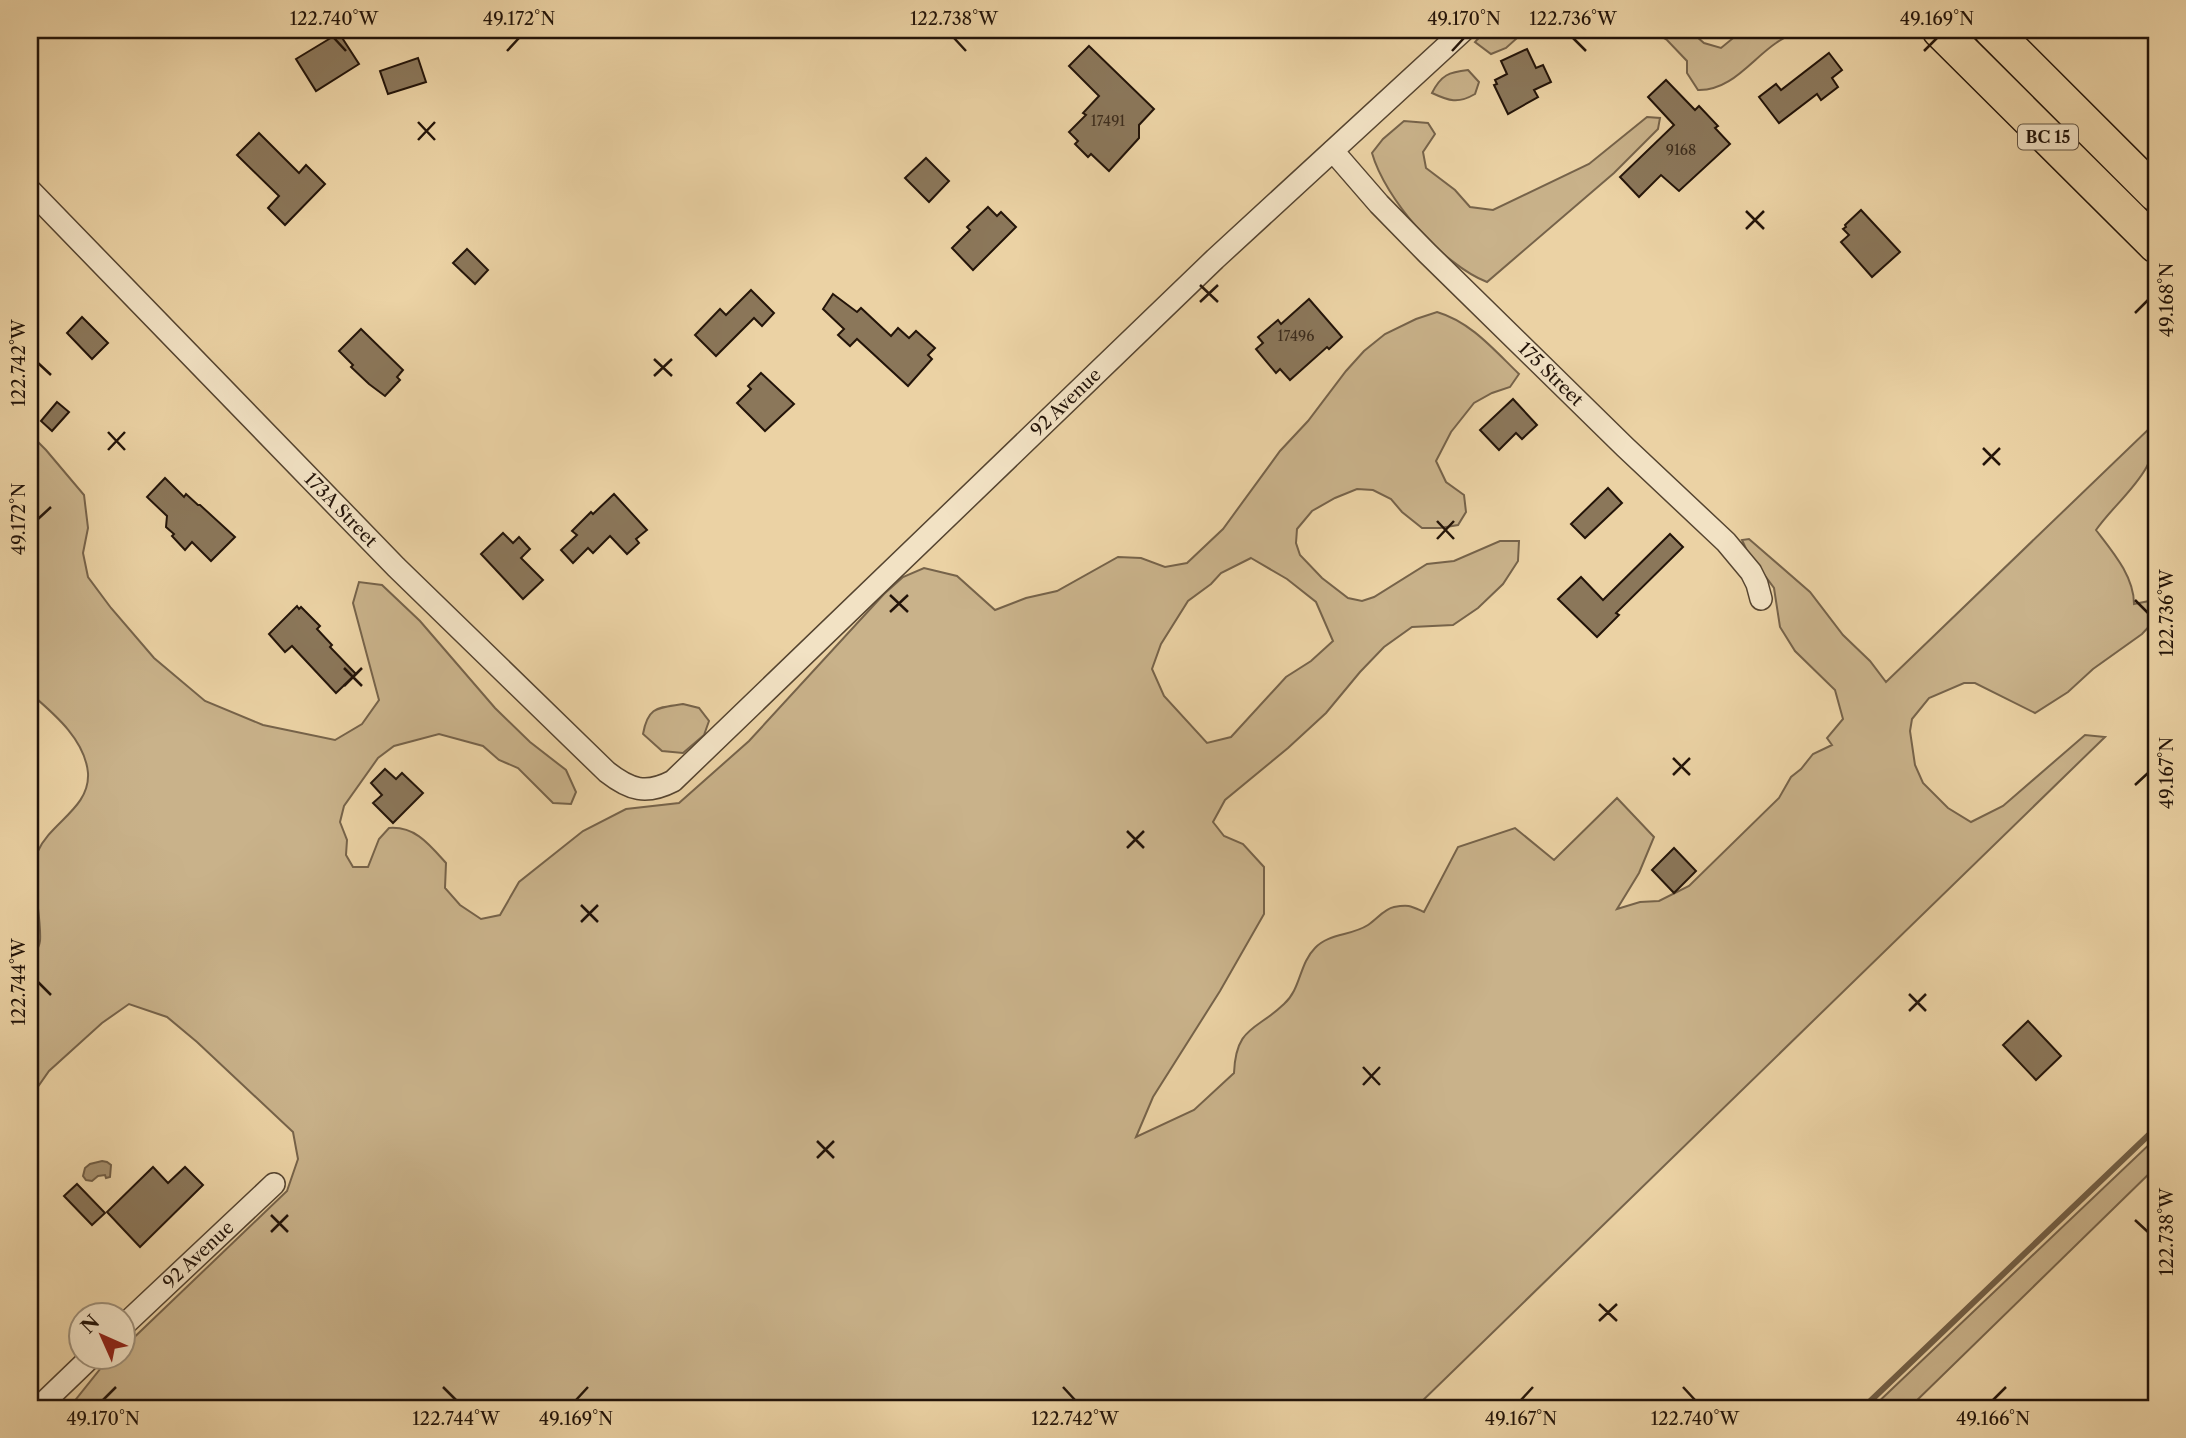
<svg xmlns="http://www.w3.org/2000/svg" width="2186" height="1438" viewBox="0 0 2186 1438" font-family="'Libre Caslon Text',serif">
<rect width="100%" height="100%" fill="#ebd2a4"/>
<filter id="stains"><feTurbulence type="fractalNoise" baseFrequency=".00286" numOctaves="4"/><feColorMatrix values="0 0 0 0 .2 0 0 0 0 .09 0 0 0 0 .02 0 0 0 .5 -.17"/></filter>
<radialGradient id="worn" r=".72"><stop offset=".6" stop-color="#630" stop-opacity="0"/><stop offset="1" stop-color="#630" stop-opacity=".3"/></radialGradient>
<!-- green -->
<g fill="#c9b28a" stroke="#76634a" stroke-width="2" fill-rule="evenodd">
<path d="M1486 30H1526L1506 48 1491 54 1475 42Z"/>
<path d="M1650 30H1689L1704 43 1721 48 1743 30H1800C1792 34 1783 38 1776 43 1751 60 1731 91 1698 90L1687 73V61L1667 40Z"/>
<path d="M1468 70 1479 82 1475 94C1458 104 1449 101 1432 93 1441 75 1449 72 1468 70Z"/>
<path d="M1647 117 1660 118 1658 129 1614 173 1487 282C1443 265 1385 199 1372 153L1383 139 1404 121 1428 123 1435 134 1423 152 1426 168 1455 190 1470 207 1493 210 1589 164Z"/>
<path d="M1437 312C1471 322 1494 350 1519 374L1510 387 1492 393 1474 403 1451 432 1436 461 1446 482 1464 495 1466 512 1458 525 1440 528H1422L1402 512 1391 499 1373 490 1357 489 1335 498 1312 511 1297 529 1296 543 1300 555 1322 578 1348 598 1362 601 1374 597 1427 564 1454 561 1500 541H1519L1518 561 1503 584 1478 608 1453 625 1412 627 1384 647 1360 672 1326 713 1288 748 1225 800 1213 822 1224 836 1243 844 1264 867V914L1220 991 1153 1097 1136 1137 1194 1110 1234 1073C1236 1026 1256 1031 1284 1004 1301 989 1299 964 1315 948 1329 933 1351 936 1368 925 1377 919 1384 909 1394 907 1409 904 1411 906 1424 912L1458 847 1515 828 1554 860 1617 798 1654 837 1639 873 1617 909 1640 902 1659 901 1689 886 1779 798 1791 777 1801 769 1813 754 1832 745 1827 738 1843 719 1835 690 1795 651 1780 627 1774 588 1748 553 1742 540 1749 539 1810 592 1843 635 1870 661 1886 682 2155 423C2162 470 2120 496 2096 530 2112 551 2134 576 2134 604L2149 601 2156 595V619L2142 634 2093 669 2068 692 2035 713 1975 683H1964L1929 698 1912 719 1910 731 1915 765 1923 783 1948 808 1971 822 2003 806 2085 735 2105 737 1415 1408H69L101 1368 112 1358H122L123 1348 287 1191 298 1159 293 1132 197 1042 167 1017 129 1004 102 1023 49 1071 30 1098C30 1066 30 1035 30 1003 30 991 27 977 30 965 32 957 39 950 40 941 42 916 29 872 38 851 51 822 90 808 88 773 85 739 53 713 30 693V434L46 450 84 495 88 528 83 553 88 577 111 608 154 658 205 701 263 725 335 740 362 724 379 700 353 603 359 582 382 585 420 621 495 708 530 742 566 770 576 792 571 804 553 803 518 768 499 760 483 746 439 734 394 746 378 758 344 806 340 822 347 840 346 855 353 867H368L379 839 389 828C415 826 429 844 446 863L445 888 460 905 481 919 500 915 519 882 583 831 626 809 679 803 749 741 884 594 903 577 924 568 957 576 995 610 1026 598 1057 591 1118 557 1141 558 1165 567 1187 563 1223 529 1280 451 1308 421 1346 371 1364 351 1385 334 1416 319ZM1251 558 1287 579 1316 602 1333 641 1311 661 1286 677 1231 737 1207 743 1164 696 1152 669 1161 644 1188 601 1211 584 1221 573Z"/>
<path d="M683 704 699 708 709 721 704 735 683 753 662 751 643 734C648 706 658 708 683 704Z"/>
<path d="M2156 1138V1167L1909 1408H1872Z"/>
</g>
<!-- water -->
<path fill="#a7916f" stroke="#725f46" stroke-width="2" d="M102 1161 107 1162 111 1165 110 1177 106 1178 105 1175 98 1176 92 1181 86 1180 83 1176 85 1168 90 1164Z"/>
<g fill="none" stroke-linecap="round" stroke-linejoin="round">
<!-- stream -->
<path stroke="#725f46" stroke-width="6" d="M1863 1408 2156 1128"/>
</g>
<!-- building -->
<g fill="#8b775a" stroke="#231409" stroke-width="2">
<path d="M339 33 359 64 316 91 296 59Z"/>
<path d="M1089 46 1154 109 1139 125V138L1109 171 1091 154 1088 157 1075 144 1078 141 1069 132 1086 115 1083 113 1099 96 1069 66Z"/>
<path d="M1527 49 1536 68 1543 65 1551 82 1534 90 1538 97 1508 114 1494 85 1497 84 1495 80 1507 74 1501 61Z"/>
<path d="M1829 53 1842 70 1832 78 1838 87 1821 100 1817 94 1779 123 1759 97 1776 84 1781 90Z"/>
<path d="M418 58 426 82 388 94 380 71Z"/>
<path d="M1666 80 1695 110 1699 106 1718 126 1715 128 1730 144 1679 191 1661 175 1639 197 1620 177 1674 125 1648 97Z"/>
<path d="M259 133 299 173 306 165 325 184 285 225 268 208 279 196 237 155Z"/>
<path d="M926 158 949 181 929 202 905 178Z"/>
<path d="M988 207 997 216 1001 212 1016 227 973 270 952 248 970 230 967 227Z"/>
<path d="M1861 210 1900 252 1872 277 1841 242 1849 235 1843 229 1846 227 1845 225Z"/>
<path d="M467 249 488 270 475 284 453 263Z"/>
<path d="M751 290 774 313 762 326 754 318 716 356 695 335 720 309 726 315Z"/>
<path d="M833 294 857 312 861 308 891 336 898 328 909 338 916 331 935 348 928 355 932 359 908 386 857 339 850 346 838 335 844 329 823 309Z"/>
<path d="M1309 299 1342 337 1329 349 1327 347 1290 380 1280 369 1276 373 1256 349 1263 343 1258 337 1278 320 1281 324Z"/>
<path d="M82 317 108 343 92 359 67 333Z"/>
<path d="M361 329 403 370 397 377 400 380 385 396 369 384 351 367 353 365 339 351Z"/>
<path d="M761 373 794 404 765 431 737 403 751 389 748 386Z"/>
<path d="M1513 399 1537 425 1522 439 1516 433 1499 450 1480 430Z"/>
<path d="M57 402 69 412 52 431 41 421Z"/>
<path d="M165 478 184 497 186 494 198 505H200L235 537 211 561 192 542 185 550 172 536 174 534 166 527 167 516 147 497Z"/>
<path d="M1608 488 1622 503 1585 538 1571 524Z"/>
<path d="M614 494 647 530 636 539 639 543 627 554 610 536 593 553 588 548 573 563 561 550 577 535 572 531 591 512 593 514Z"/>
<path d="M503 533 513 543 519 537 530 549 521 558 543 580 523 599 481 554Z"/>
<path d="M1670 534 1683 547 1616 613 1619 615 1597 637 1558 599 1581 577 1603 600Z"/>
<path d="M297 606 299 609 301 607 320 626 317 629 332 645 330 647 356 674 336 693 292 646 285 652 269 634Z"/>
<path d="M385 769 396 779 402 773 423 793 393 823 373 803 382 795 371 783Z"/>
<path d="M1674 848 1696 871 1674 893 1652 870Z"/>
<path d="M2028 1021 2061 1056 2036 1080 2003 1045Z"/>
<path d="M153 1167 168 1183 185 1167 203 1185 140 1247 107 1212Z"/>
<path d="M77 1184 105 1213 92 1225 64 1196Z"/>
</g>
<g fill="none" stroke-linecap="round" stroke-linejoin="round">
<defs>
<g id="minor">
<path id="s1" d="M1333 151 1379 204 1427 253 1625 447 1726 542 1751 572 1757 584 1761 599"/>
<path id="s2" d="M30 190 396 567 607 772C630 790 646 795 673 781L1215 259 1464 30"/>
<path id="s3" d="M122 1327 274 1184"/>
<path d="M38 1408 90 1358"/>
</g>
<g id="trunk">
<path d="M1940 30 2156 245"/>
<path d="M1992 30 2156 194"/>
</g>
</defs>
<!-- minor casing -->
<use href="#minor" stroke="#554430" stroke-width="24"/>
<!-- trunk casing -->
<use href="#trunk" stroke="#231409" stroke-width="38"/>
<!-- minor -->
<use href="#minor" stroke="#f2e2c4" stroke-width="21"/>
<!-- trunk -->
<use href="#trunk" stroke="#ebd2a4" stroke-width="35"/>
</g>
<!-- ticks -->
<path fill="none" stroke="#231409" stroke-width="2.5" d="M334 38 346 51M954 38 966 51M1573 38 1586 51M507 51 519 38M1452 51 1464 38M1924 51 1937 38M418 122 435 140M418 140 435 122M1746 211 1764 229M1746 229 1764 211M1200 285 1218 302M1200 302 1218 285M2135 313 2148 300M654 359 672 376M38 363 51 375M654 376 672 359M108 432 125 450M1983 448 2000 465M108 450 125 432M1983 465 2000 448M38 519 51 507M1437 521 1454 539M1437 539 1454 521M890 595 908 612M2135 600 2148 613M890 612 908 595M344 668 362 686M344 686 362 668M1673 758 1690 775M1673 775 1690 758M2135 785 2148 773M1127 831 1144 848M1127 848 1144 831M581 905 598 922M581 922 598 905M38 982 51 995M1909 994 1926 1011M1909 1011 1926 994M1363 1067 1380 1085M1363 1085 1380 1067M817 1141 834 1158M817 1158 834 1141M271 1215 288 1232M2135 1220 2148 1232M271 1232 288 1215M1599 1304 1617 1321M1599 1321 1617 1304M443 1387 456 1400M1063 1387 1075 1400M1683 1387 1695 1400M103 1400 116 1387M576 1400 588 1387M1521 1400 1533 1387M1993 1400 2006 1387"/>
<g text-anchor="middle" stroke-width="6" stroke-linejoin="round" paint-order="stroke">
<!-- number labels -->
<g font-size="14" fill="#3d2d1d">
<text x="1108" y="126">17491</text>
<text x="1681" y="155">9168</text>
<text x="1296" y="341">17496</text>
</g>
<!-- shield labels -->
<rect fill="#f2e2c4" stroke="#615241" stroke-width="2" x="2018" y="124.5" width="60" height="25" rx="5"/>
<g font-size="16" font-weight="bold" fill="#231409">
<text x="2048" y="143">BC 15</text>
</g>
<!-- street labels -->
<g font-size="18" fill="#231409" stroke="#f2e2c4">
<text dy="6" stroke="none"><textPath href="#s1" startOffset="312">175 Street</textPath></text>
<text dy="6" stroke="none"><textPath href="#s2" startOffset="1437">92 Avenue</textPath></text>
<text dy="6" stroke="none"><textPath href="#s2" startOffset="446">173A Street</textPath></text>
<text dy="6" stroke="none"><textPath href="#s3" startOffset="105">92 Avenue</textPath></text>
</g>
</g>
<!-- margin -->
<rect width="2186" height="1438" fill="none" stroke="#ebd2a4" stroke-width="77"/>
<!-- north arrow -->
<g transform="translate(102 1336) rotate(315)"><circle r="33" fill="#f2e2c4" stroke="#9f9079" stroke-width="2"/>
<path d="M0-5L12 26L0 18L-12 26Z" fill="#8f2418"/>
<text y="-10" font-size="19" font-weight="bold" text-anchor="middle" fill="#231409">N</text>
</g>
<rect x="38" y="38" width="2110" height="1362" fill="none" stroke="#231409" stroke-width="2.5"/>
<g font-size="18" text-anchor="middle" fill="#231409">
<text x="334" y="25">122.740°W</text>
<text x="519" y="25">49.172°N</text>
<text x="954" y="25">122.738°W</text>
<text x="1464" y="25">49.170°N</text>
<text x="1573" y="25">122.736°W</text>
<text x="1937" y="25">49.169°N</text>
<text transform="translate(2167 300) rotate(-90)" y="6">49.168°N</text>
<text transform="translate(19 363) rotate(-90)" y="6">122.742°W</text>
<text transform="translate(19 519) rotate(-90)" y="6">49.172°N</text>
<text transform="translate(2167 613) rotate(-90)" y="6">122.736°W</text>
<text transform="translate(2167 773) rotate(-90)" y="6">49.167°N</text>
<text transform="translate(19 982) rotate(-90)" y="6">122.744°W</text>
<text transform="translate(2167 1232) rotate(-90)" y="6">122.738°W</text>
<text x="103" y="1425">49.170°N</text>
<text x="456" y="1425">122.744°W</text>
<text x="576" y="1425">49.169°N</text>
<text x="1075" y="1425">122.742°W</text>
<text x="1521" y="1425">49.167°N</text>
<text x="1695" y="1425">122.740°W</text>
<text x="1993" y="1425">49.166°N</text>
</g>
<rect width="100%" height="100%" filter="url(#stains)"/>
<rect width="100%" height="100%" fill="url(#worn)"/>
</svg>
